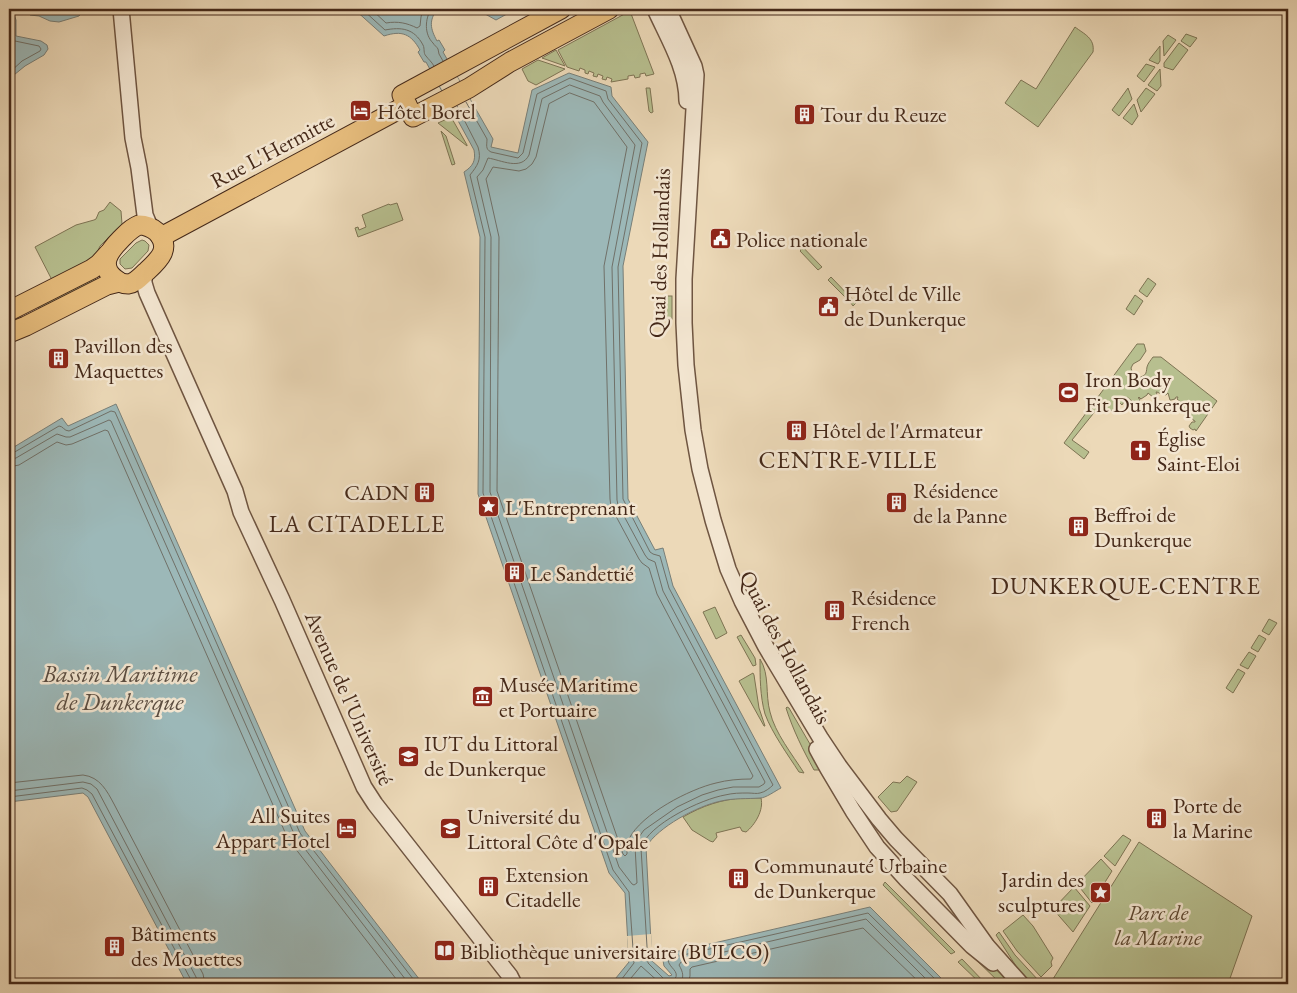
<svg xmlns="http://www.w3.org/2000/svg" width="1297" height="993" viewBox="0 0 1297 993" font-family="'EB Garamond',serif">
<rect width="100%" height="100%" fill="#ecd9b8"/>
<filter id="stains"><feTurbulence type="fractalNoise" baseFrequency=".004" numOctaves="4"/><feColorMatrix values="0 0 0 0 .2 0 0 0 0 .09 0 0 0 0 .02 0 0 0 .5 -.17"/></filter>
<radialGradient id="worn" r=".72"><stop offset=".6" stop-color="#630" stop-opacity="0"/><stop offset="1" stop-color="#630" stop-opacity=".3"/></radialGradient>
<!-- green -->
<g fill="#b7bf8f" stroke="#7e7454">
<path d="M630 11 654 74 646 76 645 73 640 74V77L635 78 634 75 628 76V79L611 82 612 79 607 77 606 80 602 79 603 76 598 74 597 77 593 76 594 73 589 71 588 74 585 73V70L580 68 579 71 567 67 558 50Z"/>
<path d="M1075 27C1084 34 1095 38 1093 52L1038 127 1005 103 1021 80 1036 89Z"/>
<path d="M1186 34 1197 38 1190 47 1181 41Z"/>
<path d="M1168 35 1176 40 1164 56 1163 41Z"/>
<path d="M1179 43 1188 50 1173 70 1164 67V63Z"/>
<path d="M1160 46V61L1158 64 1149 60Z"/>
<path d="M556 50 565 66 542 58Z"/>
<path d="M538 60 565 69 536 85 528 81 522 69Z"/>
<path d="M1146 64 1155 67 1144 82 1137 76Z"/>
<path d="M1160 69 1161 86 1157 91 1148 85Z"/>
<path d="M646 88H650L653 112 651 113 649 111Z"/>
<path d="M1128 88 1132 99 1119 116 1112 110Z"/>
<path d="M1146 88 1155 94 1141 112 1137 100Z"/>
<path d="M1134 104 1138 116 1132 125 1123 118Z"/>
<path d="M451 117 467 145V146L438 123Z"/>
<path d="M441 131 446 136 455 164 452 165Z"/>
<path d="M110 202 121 211 122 224 100 246 95 257 52 280 35 247 76 225 94 220 96 219 99 212 104 210Z"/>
<path d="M397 203 403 220 358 237 355 228 358 227 359 230 366 227 362 215 389 204 390 205Z"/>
<path d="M142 240 145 241 149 245 148 251 132 268 125 269 120 264V259L136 243Z"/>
<path d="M796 240 822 267 818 270 800 251 801 250 798 246 796 247 793 243Z"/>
<path d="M92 273 99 286 42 315 36 301Z"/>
<path d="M831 277 856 303 853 306 848 299H847L828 280Z"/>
<path d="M1148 278 1156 284 1147 297 1139 291Z"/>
<path d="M1135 295 1143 301 1134 315 1126 309Z"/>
<rect x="663" y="296" width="9" height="23"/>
<path d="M1137 344H1144L1146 351 1140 360 1133 364 1131 368 1133 375 1138 378C1146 375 1146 375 1147 367 1148 363 1151 360 1153 357H1161L1217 401 1196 431 1195 429 1193 430 1190 428 1189 426 1192 422H1195V421L1193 420 1190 413 1191 412 1190 411 1188 412 1184 411 1183 409 1184 405 1185 404V403L1183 404 1177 399 1178 397H1176L1175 399 1171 400H1170L1168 393 1166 395 1159 393 1157 392H1156L1157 394 1154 398 1148 393 1147 395 1141 399 1139 397 1138 398 1140 399 1138 406 1127 397 1122 405 1120 403 1113 411 1108 410 1101 404 1072 440 1089 452 1084 459 1064 443Z"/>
<path d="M715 607 727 633 716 639 703 612Z"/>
<path d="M1269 619 1277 623 1269 635 1262 631Z"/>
<path d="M741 635 755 658 756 665 753 666 737 637Z"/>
<path d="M1259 635 1266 639 1258 652 1251 648Z"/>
<path d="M1249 652 1256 656 1248 669 1240 665Z"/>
<path d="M760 659C770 675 765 694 770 712 775 733 792 754 804 773L799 772C788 755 772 733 765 714 760 696 760 677 760 659Z"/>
<path d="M1238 669 1245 673 1233 693 1226 688Z"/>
<path d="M753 673 754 675 759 708 765 726H764L739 681Z"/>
<path d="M787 707 789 708 821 763 820 770H814C803 750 793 730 786 708Z"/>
<path d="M907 776 917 782 897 811 891 812 878 797 893 782 900 783Z"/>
<path d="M744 798H761C764 810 755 825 746 832L742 831 740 827 716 833 717 837 713 842 710 841 692 830 683 817C702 806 722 799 744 798Z"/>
<path d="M1123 835 1131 840 1115 866 1104 856Z"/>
<path d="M1139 842 1252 916 1228 984H1055L1056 982 1053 979Z"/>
<path d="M904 855 914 867V877L897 864Z"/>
<path d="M1101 859 1112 871 1092 903 1077 884Z"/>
<path d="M885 882 955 952 951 954 883 885Z"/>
<path d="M1074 887 1090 906 1073 932 1053 909Z"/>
<path d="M1023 915 1033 926 1053 958 1051 962 1052 966 1041 977 1017 951 1003 931Z"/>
<path d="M999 932 1015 955 1039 981 1037 984H1029L1025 980 996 935Z"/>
<path d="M970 954 986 962 1014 984H1001Z"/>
<path d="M962 959 986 984H981L958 962Z"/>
</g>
<!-- water -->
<g fill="#9cb8b8" stroke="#797f78">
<path d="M9 9H12L16 20V36L41 41 47 45 48 49 44 55 25 66 9 79Z"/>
<path d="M27 9H85L79 16 59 22 50 21 39 16 30 15Z"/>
<path d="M354 9H437C429 21 430 28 437 41L439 40 445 50 443 52 493 139 491 147 518 153 532 90 569 73 611 87 612 96 648 142 623 266 628 499 655 550 663 548 673 586 781 788C775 791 766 798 760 798 747 799 734 798 721 801 697 806 658 827 646 847L652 961 669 976 672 975 664 966 662 955 870 907 947 984H611L629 962 625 893 609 873 478 494 480 237 464 172C473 166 476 161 474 150L426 62H424L418 52 420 50C411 34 402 30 384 36Z"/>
<path d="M476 9H516L496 20Z"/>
<path d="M116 404 305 831 423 984H187L88 797 83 793 9 802V450L62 418 68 426Z"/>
</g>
<!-- pier -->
<g fill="#ecd9b8">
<path d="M447 59 473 105 456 115 430 68Z"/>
<path d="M651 934 652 948 628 950 627 936Z"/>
</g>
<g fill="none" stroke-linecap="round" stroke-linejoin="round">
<!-- shore -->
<g stroke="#707068" stroke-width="1">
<path d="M362 9 385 30C401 27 414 28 423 45 425 49 423 53 426 56 429 60 431 61 434 66"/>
<path d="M371 9 386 23C398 21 407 23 417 28L420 26 421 17 423 9"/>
<path d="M431 9C425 19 424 34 433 43 434 45 437 47 438 49L439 54 443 61"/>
<path d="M9 15C12 24 7 36 15 41L39 46 41 49 40 51 22 61 9 73"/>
<path d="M570 85 600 96 603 102 635 145 612 267 617 500 618 505 645 555 648 559 655 562 663 591 765 782 764 784 759 787H733L718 790 702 795 677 807 644 830 636 841 635 846 637 883 634 885 632 884 619 867 490 492 491 237 477 177 483 170 488 158C501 160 521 171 529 155L542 99Z"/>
<path d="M570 93 594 102 627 147 604 266 610 499 611 507 639 559 642 563 649 568 657 594 753 776 751 779C739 779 727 780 716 783 690 789 641 814 629 839 627 844 627 849 627 854L625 856 623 854 497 491 499 237 486 179 493 167 519 171 526 169 532 164 536 157 549 104Z"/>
<path d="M466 102 487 139C487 145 485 149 491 152L518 158 523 153 537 94 570 78 606 91 608 99 642 143 618 267 623 499 650 552 653 554 660 556 669 588 773 785C770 788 765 792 760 793 757 794 752 793 748 793 740 793 733 793 725 795 702 799 648 824 641 848L648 963 666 981H670L675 979C680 971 669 968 668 960L670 958 868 913 940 984"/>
<path d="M457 106 478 147C482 160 477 166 470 175L485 237 483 493 613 870 629 892 634 963 618 984"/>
<path d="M9 454 13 453 59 426C63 426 64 431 69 431L111 411 115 412 300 833 417 984"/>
<path d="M9 460 16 458 57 434 66 437H70L109 420 111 421 295 836 409 984"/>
<path d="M9 467 19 465 57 442 66 445 72 444 105 430 108 431 288 839 400 984"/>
<path d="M9 783 83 775C100 777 107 791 114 804L203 974 205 984"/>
<path d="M9 791 83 782 91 784 97 789 196 977 198 984"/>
<path d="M9 797 82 788 87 790 92 794 191 980V984"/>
<path d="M626 984 641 966 661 984"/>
<path d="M679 984C685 978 683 972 679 965L681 962 866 919 931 984"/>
<path d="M688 984 690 976V969L692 967 863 928 921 984"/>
</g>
<defs>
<g id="minor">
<path d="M121 9 133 138 139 168 145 215 150 227"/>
<path d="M655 9C668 38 687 68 687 101"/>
<path d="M668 9 694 66 696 75 684 279V323L686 365 693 430 700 469 713 520 728 569 742 601 766 647 821 739 839 766 879 819 896 839 950 894 987 946 1021 984"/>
<path d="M144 273V283L147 293 235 491 241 512 282 600 364 787 375 804 510 976 514 984"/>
<path d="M817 749 828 769 853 811 877 847 906 879 972 946 993 963"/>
</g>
<g id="major">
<path d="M561 9 402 95 413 117 469 88 510 62 609 9"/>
<path d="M139 225C146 225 151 227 157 232 172 248 159 260 147 271 141 276 136 283 128 284 123 284 118 282 114 278 98 265 110 250 121 239 126 234 131 228 139 225Z"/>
<path d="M161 237 407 105"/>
<path d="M9 311 92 269 99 264 109 253"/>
<path d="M9 333 26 326 107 285 119 282"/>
</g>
</defs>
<!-- minor casing -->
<use href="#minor" stroke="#6f5541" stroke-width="18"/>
<!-- major casing -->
<use href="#major" stroke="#452919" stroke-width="21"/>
<!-- minor -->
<use href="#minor" stroke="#f3e6d1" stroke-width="15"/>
<!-- major -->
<use href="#major" stroke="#e6bc7c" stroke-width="19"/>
</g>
<!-- icons -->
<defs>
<symbol id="hotel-square" viewBox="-11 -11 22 22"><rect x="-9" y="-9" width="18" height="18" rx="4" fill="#8f2418" stroke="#f3e6d1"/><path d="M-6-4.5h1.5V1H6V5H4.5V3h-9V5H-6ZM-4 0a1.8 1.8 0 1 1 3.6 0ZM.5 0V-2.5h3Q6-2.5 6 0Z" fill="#fff"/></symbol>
<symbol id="building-square" viewBox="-11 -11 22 22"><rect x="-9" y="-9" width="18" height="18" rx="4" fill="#8f2418" stroke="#f3e6d1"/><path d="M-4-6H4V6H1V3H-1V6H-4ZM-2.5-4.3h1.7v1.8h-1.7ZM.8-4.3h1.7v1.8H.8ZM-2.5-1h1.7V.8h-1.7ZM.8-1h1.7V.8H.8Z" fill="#fff"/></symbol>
<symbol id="civic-square" viewBox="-11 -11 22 22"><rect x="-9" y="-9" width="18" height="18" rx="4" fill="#8f2418" stroke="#f3e6d1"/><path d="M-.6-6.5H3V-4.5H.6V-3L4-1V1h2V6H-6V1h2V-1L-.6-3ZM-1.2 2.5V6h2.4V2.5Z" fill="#fff"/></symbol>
<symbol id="stadium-square" viewBox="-11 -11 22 22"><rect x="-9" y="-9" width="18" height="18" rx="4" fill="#8f2418" stroke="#f3e6d1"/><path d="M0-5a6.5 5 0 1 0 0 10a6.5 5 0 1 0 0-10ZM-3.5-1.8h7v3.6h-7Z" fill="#fff"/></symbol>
<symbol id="church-square" viewBox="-11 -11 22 22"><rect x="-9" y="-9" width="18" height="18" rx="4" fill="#8f2418" stroke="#f3e6d1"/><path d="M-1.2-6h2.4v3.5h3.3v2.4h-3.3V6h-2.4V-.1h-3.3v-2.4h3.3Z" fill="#fff"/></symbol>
<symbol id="sight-square" viewBox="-11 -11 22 22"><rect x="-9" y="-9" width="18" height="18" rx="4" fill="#8f2418" stroke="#f3e6d1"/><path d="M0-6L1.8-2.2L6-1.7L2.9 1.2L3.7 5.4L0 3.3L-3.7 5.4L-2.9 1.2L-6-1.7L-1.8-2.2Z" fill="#fff"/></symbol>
<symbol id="museum-square" viewBox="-11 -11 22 22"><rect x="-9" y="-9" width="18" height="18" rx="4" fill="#8f2418" stroke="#f3e6d1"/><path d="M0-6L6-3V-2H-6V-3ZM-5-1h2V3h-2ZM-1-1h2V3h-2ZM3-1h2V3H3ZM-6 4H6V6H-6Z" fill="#fff"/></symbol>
<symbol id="university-square" viewBox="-11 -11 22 22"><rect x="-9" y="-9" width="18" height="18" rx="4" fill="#8f2418" stroke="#f3e6d1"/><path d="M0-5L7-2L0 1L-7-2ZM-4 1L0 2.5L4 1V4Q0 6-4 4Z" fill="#fff"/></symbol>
<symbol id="library-square" viewBox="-11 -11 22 22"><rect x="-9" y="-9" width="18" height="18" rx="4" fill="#8f2418" stroke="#f3e6d1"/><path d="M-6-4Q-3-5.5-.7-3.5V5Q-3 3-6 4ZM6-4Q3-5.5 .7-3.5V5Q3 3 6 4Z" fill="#fff"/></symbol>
</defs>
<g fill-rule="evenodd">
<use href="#hotel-square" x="348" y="98" width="25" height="25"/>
<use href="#building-square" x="792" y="102" width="25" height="25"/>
<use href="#civic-square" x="708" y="226" width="25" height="25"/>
<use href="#civic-square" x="816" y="294" width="25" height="25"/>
<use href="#building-square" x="46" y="346" width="25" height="25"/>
<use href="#stadium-square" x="1056" y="380" width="25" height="25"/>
<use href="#building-square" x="784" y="418" width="25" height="25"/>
<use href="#church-square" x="1128" y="438" width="25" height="25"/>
<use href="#building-square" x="412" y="480" width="25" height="25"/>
<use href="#building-square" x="884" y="490" width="25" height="25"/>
<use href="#sight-square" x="476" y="494" width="25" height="25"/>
<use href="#building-square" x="1066" y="514" width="25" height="25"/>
<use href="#building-square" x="502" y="560" width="25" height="25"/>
<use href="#building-square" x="822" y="598" width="25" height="25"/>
<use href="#museum-square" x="470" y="684" width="25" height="25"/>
<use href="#university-square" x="396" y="744" width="25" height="25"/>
<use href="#building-square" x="1144" y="806" width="25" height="25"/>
<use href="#hotel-square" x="334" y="816" width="25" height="25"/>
<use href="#university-square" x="438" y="816" width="25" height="25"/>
<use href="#building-square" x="726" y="866" width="25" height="25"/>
<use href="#building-square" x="476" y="874" width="25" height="25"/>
<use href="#sight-square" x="1088" y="880" width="25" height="25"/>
<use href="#building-square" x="102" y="934" width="25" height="25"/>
<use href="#library-square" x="432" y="938" width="25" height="25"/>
</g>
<g text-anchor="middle" stroke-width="5" stroke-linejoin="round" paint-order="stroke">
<!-- poi labels -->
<g font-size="22" fill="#452919" stroke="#f3e6d1" text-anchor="start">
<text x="377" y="119">Hôtel Borel</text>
<text x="820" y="122">Tour du Reuze</text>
<text x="736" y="247">Police nationale</text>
<text x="844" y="301">Hôtel de Ville<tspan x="844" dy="25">de Dunkerque</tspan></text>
<text x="74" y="353">Pavillon des<tspan x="74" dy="25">Maquettes</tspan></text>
<text x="1085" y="387">Iron Body<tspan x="1085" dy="25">Fit Dunkerque</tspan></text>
<text x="812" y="438">Hôtel de l'Armateur</text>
<text x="1157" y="446">Église<tspan x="1157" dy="25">Saint-Eloi</tspan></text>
<text x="913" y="498">Résidence<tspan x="913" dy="25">de la Panne</tspan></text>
<text x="409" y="500" text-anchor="end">CADN</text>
<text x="505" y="515">L'Entreprenant</text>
<text x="1094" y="522">Beffroi de<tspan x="1094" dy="25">Dunkerque</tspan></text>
<text x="530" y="581">Le Sandettié</text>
<text x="851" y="605">Résidence<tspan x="851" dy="25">French</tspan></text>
<text x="499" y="692">Musée Maritime<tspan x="499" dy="25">et Portuaire</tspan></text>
<text x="424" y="751">IUT du Littoral<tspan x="424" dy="25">de Dunkerque</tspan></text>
<text x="1173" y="813">Porte de<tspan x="1173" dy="25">la Marine</tspan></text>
<text x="330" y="823" text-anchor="end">All Suites<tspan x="330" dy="25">Appart Hotel</tspan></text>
<text x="467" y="824">Université du<tspan x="467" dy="25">Littoral Côte d'Opale</tspan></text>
<text x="754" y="873">Communauté Urbaine<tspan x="754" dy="25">de Dunkerque</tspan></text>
<text x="505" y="882">Extension<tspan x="505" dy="25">Citadelle</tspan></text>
<text x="1084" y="887" text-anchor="end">Jardin des<tspan x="1084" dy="25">sculptures</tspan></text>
<text x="131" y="941">Bâtiments<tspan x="131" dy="25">des Mouettes</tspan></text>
<text x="460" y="959">Bibliothèque universitaire (BULCO)</text>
</g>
<!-- street labels -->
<g font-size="22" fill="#452919" stroke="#f3e6d1">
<text transform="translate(272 150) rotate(-28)" y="8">Rue L'Hermitte</text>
<text transform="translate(659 253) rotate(-88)" y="8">Quai des Hollandais</text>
<text transform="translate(786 647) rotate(62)" y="8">Quai des Hollandais</text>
<text transform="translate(350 698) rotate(66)" y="8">Avenue de l'Université</text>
</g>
<!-- park labels -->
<g font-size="22" font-style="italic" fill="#5c4731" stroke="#f3e6d1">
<text x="1158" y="920">Parc de<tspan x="1158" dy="25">la Marine</tspan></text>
</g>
<!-- neighbourhood labels -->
<g font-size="24" letter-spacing="1" fill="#452919" stroke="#f3e6d1">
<text x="848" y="468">CENTRE-VILLE</text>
<text x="357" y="532">LA CITADELLE</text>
<text x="1126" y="594">DUNKERQUE-CENTRE</text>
</g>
<!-- water labels -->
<g font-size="24" font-style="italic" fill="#5b4d41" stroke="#f3e6d1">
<text x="120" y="682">Bassin Maritime<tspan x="120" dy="28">de Dunkerque</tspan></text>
</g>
</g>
<!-- margin -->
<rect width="1297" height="993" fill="none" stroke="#ecd9b8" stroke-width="30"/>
<rect x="10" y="10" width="1277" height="973" fill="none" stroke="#452919" stroke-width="2.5"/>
<rect x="15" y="15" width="1267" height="963" fill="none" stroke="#452919"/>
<rect width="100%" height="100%" filter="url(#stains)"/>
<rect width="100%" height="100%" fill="url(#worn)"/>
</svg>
